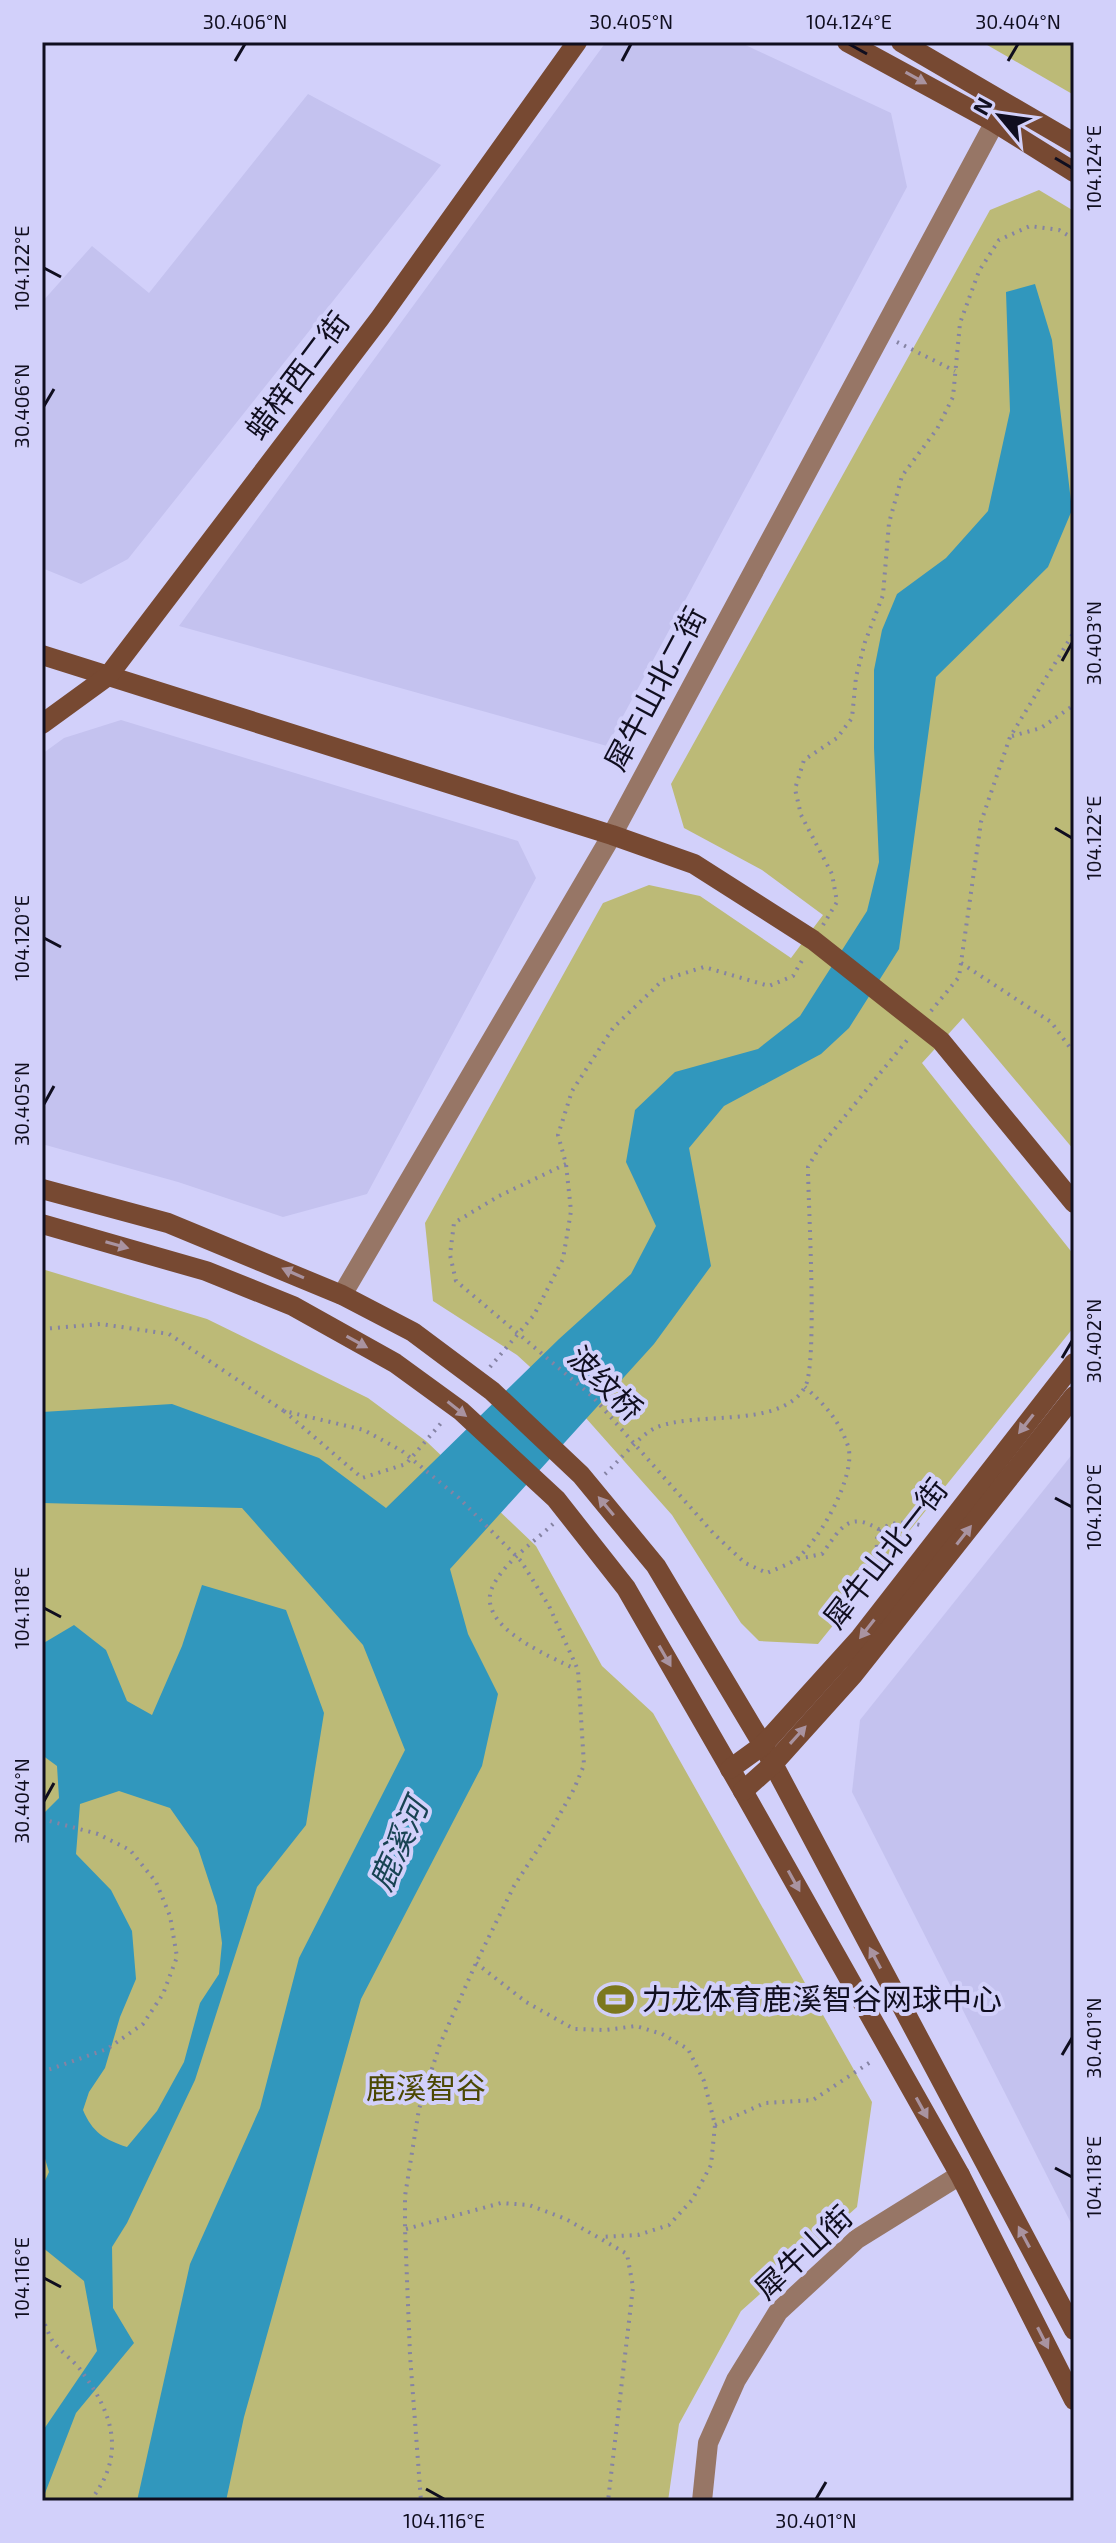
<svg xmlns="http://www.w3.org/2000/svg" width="1116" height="2543" viewBox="0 0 1116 2543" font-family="'Exo 2','Noto Sans SC',sans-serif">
<rect width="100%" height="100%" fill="#d2d0fa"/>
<!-- built -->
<g fill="#c4c2ef">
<path d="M606 42H739L891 113 907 187 607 746 179 626Z"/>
<path d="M308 94 441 165 128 559 81 584 42 568V302L92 246 149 293Z"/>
<path d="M121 720 518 841 536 878 367 1194 283 1217 178 1182 42 1144V754L64 738Z"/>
<path d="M1074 1452V2229L852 1792 860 1720Z"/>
</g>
<!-- green -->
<g fill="#bcba77">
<path d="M982 42H1074V95Z"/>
<path d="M1039 190 1074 211V1150L963 1018 922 1063 1074 1255V1327L818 1644 759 1641 741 1623 672 1515 585 1417 517 1355 433 1301 425 1223 603 903 649 885 700 896 791 958 823 915 762 870 684 828 671 784 990 210Z"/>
<path d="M42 1269 207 1319 368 1398 426 1441 536 1546 602 1666 653 1713 872 2102 857 2207 741 2311 679 2424 668 2501H42Z"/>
</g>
<!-- water -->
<g fill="#3197bd" fill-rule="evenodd">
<path d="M1035 284 1052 340 1072 510 1048 567 936 677 899 949 849 1028 821 1054 724 1106 689 1148 711 1266 654 1344 450 1569 468 1634 498 1694 482 1766 361 1999 244 2417 226 2501H137L190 2264 260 2108 299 1958 405 1750 363 1645 242 1508 42 1503V1412L172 1404 319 1458 386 1508 559 1339 631 1274 656 1226 626 1162 635 1110 675 1072 758 1049 800 1016 867 911 879 862 874 748V670L882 630 897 594 946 558 988 511 1010 411 1006 292Z"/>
<path d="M202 1585 286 1610 324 1713 306 1825 257 1887 195 2080 127 2223 112 2247 113 2308 134 2343 76 2413 42 2501 44 2429 97 2351 84 2281 42 2247V2187L49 2172 42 2149V1815L59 1798 57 1766 42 1755V1644L74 1625 106 1650 127 1701 152 1715 182 1646ZM119 1791 170 1808 198 1848 217 1906 222 1943 219 1974 200 2003 184 2062 157 2111 127 2147C105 2140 92 2132 83 2110L89 2092 105 2068 120 2017 136 1979 132 1931 111 1890 76 1854 80 1804Z"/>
</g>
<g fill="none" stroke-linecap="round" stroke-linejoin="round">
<!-- path -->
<g stroke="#8583a3" stroke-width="4" stroke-dasharray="2 6" stroke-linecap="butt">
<path d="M897 342 955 371"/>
<path d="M1012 736 1041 728 1074 705"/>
<path d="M823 925 837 902 832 874 801 815 795 789 804 760 837 738 852 718 856 677 865 642 883 595 889 523 902 476 937 429 953 397 960 323 979 271 999 240 1030 226 1059 230 1074 239"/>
<path d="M961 963 1051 1022 1074 1053"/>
<path d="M931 1011 959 977 981 822 1010 737 1074 632"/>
<path d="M566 1164 499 1196 454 1223 450 1255 456 1281 593 1397 714 1534 745 1563 767 1573C776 1569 787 1565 795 1560 819 1542 857 1475 848 1446 839 1420 825 1405 805 1387"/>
<path d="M42 1329 101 1324 169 1334 284 1411 364 1430 402 1451 459 1498 521 1561 549 1606 578 1670 584 1765 574 1789 555 1823 514 1886 476 1963 440 2044 419 2109 405 2196V2229L410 2355 421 2501"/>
<path d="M490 1367 534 1315 563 1259 571 1211 566 1164 558 1135 572 1091 613 1028 663 980 704 967 769 986 793 976 804 957"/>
<path d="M284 1411 362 1478 406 1464 442 1422"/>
<path d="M605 1474C618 1462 640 1435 655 1428 695 1410 780 1430 805 1387 818 1365 808 1203 808 1167L819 1148 908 1039"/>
<path d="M553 1524C533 1543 503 1563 492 1588 476 1627 550 1656 575 1669"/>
<path d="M798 1559 822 1554C841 1528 848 1510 880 1530"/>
<path d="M886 1569C864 1534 883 1516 920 1525"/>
<path d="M42 1819 98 1834 130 1850 156 1882 170 1916 177 1957 163 1994 143 2024 107 2049 42 2072"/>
<path d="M476 1963 526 2002 574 2029 605 2030 636 2026 662 2034 688 2049 704 2081 715 2125 711 2165 692 2200 669 2225 638 2235 600 2237"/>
<path d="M715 2125 765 2103 813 2100 872 2061"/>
<path d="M406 2229 501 2203 529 2205 566 2219 627 2254 633 2287 608 2501"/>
<path d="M42 2317C45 2324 48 2333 52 2340 60 2352 74 2360 82 2372 114 2415 126 2456 90 2501"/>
</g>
<!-- street -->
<g stroke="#977666" stroke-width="20">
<path d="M342 1295 612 835 1003 107"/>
<path d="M702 2501 708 2443 736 2380 778 2312 857 2239 960 2175"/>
</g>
<!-- secondary -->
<g stroke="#774932" stroke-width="20">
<path d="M847 42 994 122 1074 172"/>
<path d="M901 42 1074 143"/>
<path d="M42 655 612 835 694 864 813 940 941 1041 1074 1203"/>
<path d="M42 724 108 676 380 318 577 42"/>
<path d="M42 1189 168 1223 342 1295 413 1332 492 1391 581 1475 656 1566 763 1745 1074 2330"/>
<path d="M42 1224 206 1271 293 1306 395 1363 461 1411 556 1499 626 1588 743 1791 960 2175 1074 2400"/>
<path d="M730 1769 763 1745 860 1638 1074 1363"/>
<path d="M743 1791 772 1765 853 1675 1074 1396"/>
</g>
</g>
<!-- one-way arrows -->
<defs><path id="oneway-solid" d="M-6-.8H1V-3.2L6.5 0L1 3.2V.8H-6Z" transform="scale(2)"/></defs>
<g fill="#a993a0">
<use href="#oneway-solid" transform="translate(916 78) rotate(29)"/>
<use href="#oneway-solid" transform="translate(117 1245) rotate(16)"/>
<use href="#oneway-solid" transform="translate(293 1273) rotate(-156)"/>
<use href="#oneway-solid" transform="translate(357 1342) rotate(29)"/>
<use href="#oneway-solid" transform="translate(457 1409) rotate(38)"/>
<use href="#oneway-solid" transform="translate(1026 1424) rotate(128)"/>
<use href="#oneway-solid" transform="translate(606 1506) rotate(-130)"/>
<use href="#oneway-solid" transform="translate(964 1535) rotate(-52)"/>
<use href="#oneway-solid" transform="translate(867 1629) rotate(128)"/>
<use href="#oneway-solid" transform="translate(665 1656) rotate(60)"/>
<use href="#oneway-solid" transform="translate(798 1735) rotate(-48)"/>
<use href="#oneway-solid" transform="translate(794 1881) rotate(61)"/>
<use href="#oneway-solid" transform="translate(875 1958) rotate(-118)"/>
<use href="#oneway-solid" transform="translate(922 2108) rotate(61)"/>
<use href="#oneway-solid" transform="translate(1024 2237) rotate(-118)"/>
<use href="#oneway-solid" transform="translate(1043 2338) rotate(63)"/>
</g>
<!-- ticks -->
<path fill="none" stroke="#100e1f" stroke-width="3" d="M849 44 867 54M235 61 245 44M622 61 631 44M1008 61 1018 44M1055 158 1072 168M44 268 61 277M44 406 54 389M1062 661 1072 643M1055 828 1072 838M44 938 61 947M44 1104 54 1086M1062 1358 1072 1341M1055 1498 1072 1507M44 1608 61 1617M44 1801 54 1783M1062 2055 1072 2038M1055 2168 1072 2177M44 2278 61 2287M426 2489 444 2499M816 2499 826 2482"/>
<!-- icons -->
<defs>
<symbol id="stadium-bare" viewBox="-9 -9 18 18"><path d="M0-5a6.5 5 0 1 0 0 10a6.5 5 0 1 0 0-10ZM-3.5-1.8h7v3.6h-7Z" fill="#7c781e" stroke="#d2d0fa" stroke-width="2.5" paint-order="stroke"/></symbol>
</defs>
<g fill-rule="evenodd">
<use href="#stadium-bare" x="590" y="1974" width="51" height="51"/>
</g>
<g text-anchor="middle" stroke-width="8" stroke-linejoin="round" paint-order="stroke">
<!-- street labels -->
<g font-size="30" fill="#100e1f" stroke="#d2d0fa">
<text transform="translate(298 376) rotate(-53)" y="10">蜡梓西二街</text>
<text transform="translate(656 689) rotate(-62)" y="10">犀牛山北二街</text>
<text transform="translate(605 1384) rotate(45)" y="10">波纹桥</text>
<text transform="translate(886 1554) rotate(-52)" y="10">犀牛山北一街</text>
<text transform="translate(804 2253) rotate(-43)" y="10">犀牛山街</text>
</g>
<!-- poi labels -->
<g font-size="30" fill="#100e1f" stroke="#d2d0fa" text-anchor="start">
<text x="642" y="2010">力龙体育鹿溪智谷网球中心</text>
</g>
<!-- park labels -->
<g font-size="30" fill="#4b4803" stroke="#d2d0fa">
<text x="426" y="2099">鹿溪智谷</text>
</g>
<!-- water labels -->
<g font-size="32" font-style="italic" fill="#184353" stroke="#d2d0fa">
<text transform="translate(399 1845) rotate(-66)" y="11">鹿溪河</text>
</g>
</g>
<!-- border -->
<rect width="1116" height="2543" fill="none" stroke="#d2d0fa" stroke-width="88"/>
<!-- north arrow -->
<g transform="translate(1000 116) rotate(299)" stroke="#d2d0fa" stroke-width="6" paint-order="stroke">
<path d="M0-6L14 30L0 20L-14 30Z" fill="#100e1f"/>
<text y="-12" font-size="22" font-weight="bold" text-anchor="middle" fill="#100e1f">N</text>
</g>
<rect x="44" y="44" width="1028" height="2455" fill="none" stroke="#100e1f" stroke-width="3"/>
<g font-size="20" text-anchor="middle" fill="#100e1f">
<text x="245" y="29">30.406°N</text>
<text x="631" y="29">30.405°N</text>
<text x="849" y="29">104.124°E</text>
<text x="1018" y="29">30.404°N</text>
<text transform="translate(1094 168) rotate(-90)" y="7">104.124°E</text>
<text transform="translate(22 268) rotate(-90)" y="7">104.122°E</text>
<text transform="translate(22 406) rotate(-90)" y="7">30.406°N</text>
<text transform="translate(1094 643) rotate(-90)" y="7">30.403°N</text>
<text transform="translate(1094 838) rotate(-90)" y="7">104.122°E</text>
<text transform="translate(22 938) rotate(-90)" y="7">104.120°E</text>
<text transform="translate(22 1104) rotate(-90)" y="7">30.405°N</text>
<text transform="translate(1094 1341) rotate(-90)" y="7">30.402°N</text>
<text transform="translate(1094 1507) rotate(-90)" y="7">104.120°E</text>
<text transform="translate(22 1608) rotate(-90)" y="7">104.118°E</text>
<text transform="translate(22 1801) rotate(-90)" y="7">30.404°N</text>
<text transform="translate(1094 2038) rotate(-90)" y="7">30.401°N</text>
<text transform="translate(1094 2177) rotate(-90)" y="7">104.118°E</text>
<text transform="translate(22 2278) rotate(-90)" y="7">104.116°E</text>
<text x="444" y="2528">104.116°E</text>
<text x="816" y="2528">30.401°N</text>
</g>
</svg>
